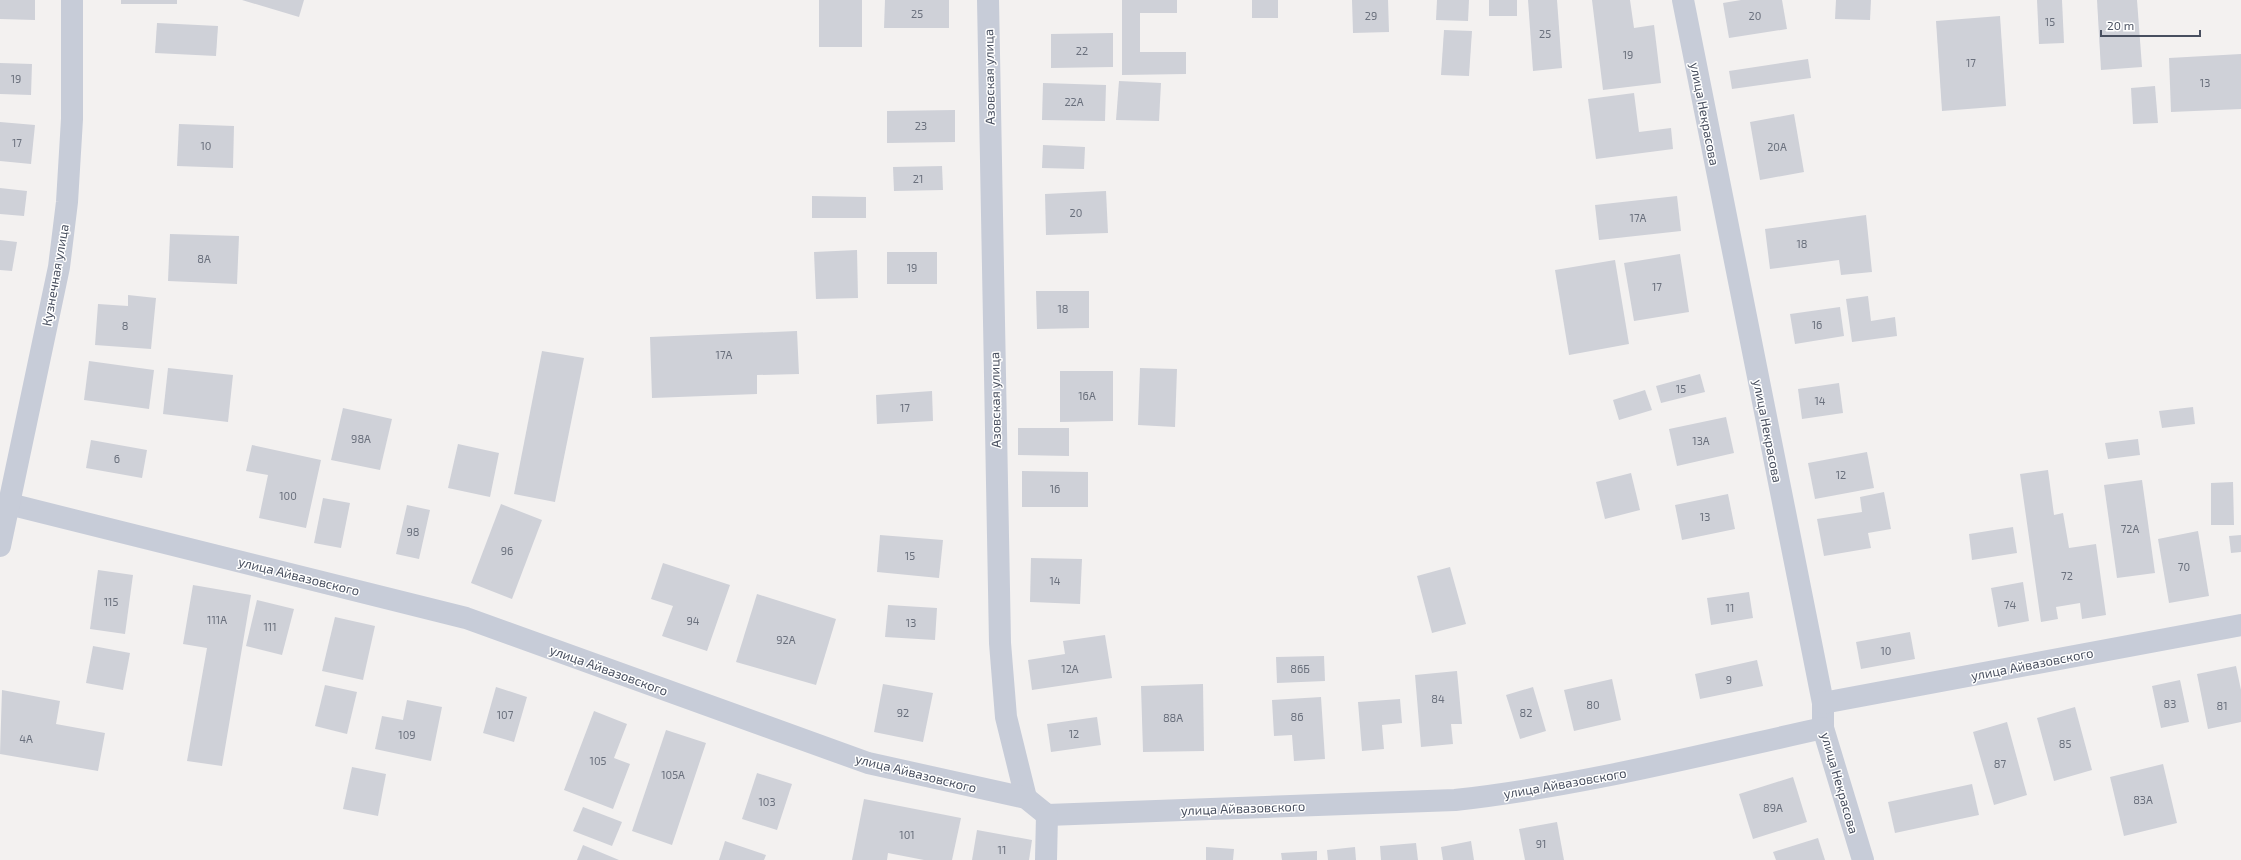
<svg xmlns="http://www.w3.org/2000/svg" width="2241" height="860" viewBox="0 0 2241 860" font-family="'Exo 2',sans-serif">
<rect width="100%" height="100%" fill="#f3f1f0"/>
<!-- building -->
<g fill="#cfd1d8">
<path d="M0 0H35V20L0 19Z"/>
<rect x="121" y="0" width="56" height="4"/>
<path d="M242 0H304L299 17Z"/>
<rect x="819" y="0" width="43" height="47"/>
<path d="M885 0H949V28H884Z"/>
<path d="M1122 0H1177V13H1140V52H1186V74L1122 75Z"/>
<rect x="1252" y="0" width="26" height="18"/>
<path d="M1352 0H1388L1389 32 1353 33Z"/>
<path d="M1437 0H1469L1468 21 1436 20Z"/>
<rect x="1489" y="0" width="28" height="16"/>
<path d="M1528 0H1557L1562 68 1533 71Z"/>
<path d="M1592 0H1630L1634 28 1654 25 1661 83 1603 90Z"/>
<path d="M1741 0H1782L1787 29 1729 38 1723 3Z"/>
<path d="M1836 0H1871L1870 20 1835 19Z"/>
<path d="M2037 0H2062L2064 43 2039 44Z"/>
<path d="M2097 0H2137L2142 67 2101 70Z"/>
<path d="M2000 16 2006 106 1942 111 1936 21Z"/>
<path d="M157 23 218 26 216 56 155 53Z"/>
<path d="M1444 30 1472 31 1469 76 1441 75Z"/>
<path d="M1113 33V67L1051 68V34Z"/>
<path d="M2241 54V109L2171 112 2169 58Z"/>
<path d="M1808 59 1811 78 1732 89 1729 71Z"/>
<path d="M0 63 32 64 31 95 0 94Z"/>
<path d="M1119 81 1161 83 1159 121 1116 120Z"/>
<path d="M1043 83 1106 85 1105 121 1042 120Z"/>
<path d="M2155 86 2158 123 2133 124 2131 88Z"/>
<path d="M1634 93 1639 132 1671 128 1673 149 1596 159 1588 99Z"/>
<path d="M955 110V142L887 143V111Z"/>
<path d="M1794 114 1804 172 1760 180 1750 122Z"/>
<path d="M0 122 35 125 31 164 0 161Z"/>
<path d="M179 124 234 126 233 168 177 166Z"/>
<path d="M1043 145 1085 147 1084 169 1042 168Z"/>
<path d="M942 166 943 190 894 191 893 167Z"/>
<path d="M0 188 27 191 24 216 0 214Z"/>
<path d="M1106 191 1108 233 1046 235 1045 194Z"/>
<path d="M812 196 866 197V218H812Z"/>
<path d="M1677 196 1681 231 1599 240 1595 205Z"/>
<path d="M1866 215 1872 272 1841 275 1839 260 1770 269 1765 229Z"/>
<path d="M170 234 239 236 237 284 168 281Z"/>
<path d="M0 240 17 242 12 271 0 270Z"/>
<path d="M857 250 858 298 816 299 814 252Z"/>
<rect x="887" y="252" width="50" height="32"/>
<path d="M1680 254 1689 312 1634 321 1624 263Z"/>
<path d="M1615 260 1629 344 1569 355 1555 270Z"/>
<path d="M1036 291H1089V328L1037 329Z"/>
<path d="M128 295 156 298 151 349 95 345 98 304 128 306Z"/>
<path d="M1868 296 1871 321 1895 317 1897 336 1852 342 1846 299Z"/>
<path d="M1840 307 1844 336 1795 344 1790 314Z"/>
<path d="M797 331 799 374 757 375V394L652 398 650 337Z"/>
<path d="M542 351 584 358 555 502 514 494Z"/>
<path d="M89 361 154 370 149 409 84 400Z"/>
<path d="M168 368 233 375 228 422 163 414Z"/>
<path d="M1140 368 1177 369 1175 427 1138 425Z"/>
<path d="M1060 371H1113V421L1060 422Z"/>
<path d="M1700 374 1705 392 1661 403 1656 386Z"/>
<path d="M1839 383 1843 413 1802 419 1798 389Z"/>
<path d="M1645 390 1652 410 1619 420 1613 400Z"/>
<path d="M932 391 933 421 877 424 876 395Z"/>
<path d="M2193 407 2195 424 2162 428 2159 411Z"/>
<path d="M343 408 392 419 380 470 331 460Z"/>
<path d="M1726 417 1734 453 1677 466 1669 429Z"/>
<path d="M1018 428H1069V456L1018 455Z"/>
<path d="M2138 439 2140 455 2108 459 2105 443Z"/>
<path d="M91 440 147 450 142 478 86 468Z"/>
<path d="M458 444 499 453 490 497 448 488Z"/>
<path d="M252 445 321 460 306 528 259 518 268 475 246 471Z"/>
<path d="M1867 452 1874 488 1815 499 1808 463Z"/>
<path d="M2048 470 2054 515 2063 513 2069 548 2096 544 2106 615 2082 619 2080 603 2056 607 2058 619 2041 622 2020 474Z"/>
<path d="M1022 471 1088 472V507H1022Z"/>
<path d="M1631 473 1640 510 1605 519 1596 482Z"/>
<path d="M2142 480 2155 573 2117 578 2104 485Z"/>
<path d="M2233 482 2234 525H2211V483Z"/>
<path d="M1884 492 1891 529 1868 533 1871 548 1824 556 1817 519 1862 512 1860 497Z"/>
<path d="M1728 494 1735 529 1682 540 1675 505Z"/>
<path d="M323 498 350 503 341 548 314 543Z"/>
<path d="M501 504 542 520 512 599 471 583Z"/>
<path d="M407 505 430 510 419 559 396 554Z"/>
<path d="M2013 527 2017 553 1972 560 1969 534Z"/>
<path d="M2198 531 2209 596 2169 603 2158 539Z"/>
<path d="M880 535 943 540 939 578 877 572Z"/>
<path d="M2241 535V552L2231 553 2229 536Z"/>
<path d="M1031 558 1082 559 1080 604 1030 602Z"/>
<path d="M663 563 730 585 707 651 662 636 673 606 651 599Z"/>
<path d="M1450 567 1466 624 1432 633 1417 576Z"/>
<path d="M98 570 133 575 125 634 90 629Z"/>
<path d="M2023 582 2029 621 1998 627 1991 588Z"/>
<path d="M193 585 251 595 222 766 187 761 207 648 183 644Z"/>
<path d="M1749 592 1753 618 1711 625 1707 598Z"/>
<path d="M757 594 836 619 816 685 736 662Z"/>
<path d="M257 600 294 609 282 655 246 646Z"/>
<path d="M888 605 937 608 935 640 885 637Z"/>
<path d="M335 617 375 626 363 680 322 671Z"/>
<path d="M1910 632 1915 659 1861 669 1856 642Z"/>
<path d="M1105 635 1112 678 1032 690 1028 660 1065 654 1063 641Z"/>
<path d="M93 646 130 653 123 690 86 683Z"/>
<path d="M1324 656 1325 681 1277 683 1276 657Z"/>
<path d="M1757 660 1763 686 1700 699 1695 674Z"/>
<path d="M2236 666 2241 690V722L2208 729 2197 674Z"/>
<path d="M1457 671 1462 724H1451L1453 744 1421 747 1415 675Z"/>
<path d="M1612 679 1621 720 1574 731 1564 690Z"/>
<path d="M2180 680 2189 722 2161 728 2152 686Z"/>
<path d="M883 684 933 693 923 742 874 732Z"/>
<path d="M1203 684 1204 751 1143 752 1141 686Z"/>
<path d="M325 685 357 692 347 734 315 726Z"/>
<path d="M496 687 527 697 514 742 483 733Z"/>
<path d="M1533 687 1546 731 1520 739 1506 695Z"/>
<path d="M2 690 60 701 56 724 105 733 98 771 0 754Z"/>
<path d="M1321 697 1325 759 1294 761 1292 735 1274 736 1272 700Z"/>
<path d="M1400 699 1402 723 1382 725 1384 749 1362 751 1358 702Z"/>
<path d="M407 700 442 707 431 761 375 749 382 716 403 720Z"/>
<path d="M2075 707 2092 770 2054 781 2037 718Z"/>
<path d="M594 711 627 724 614 758 630 764 613 809 564 790Z"/>
<path d="M1097 717 1101 745 1051 752 1047 724Z"/>
<path d="M2007 722 2027 795 1994 805 1973 732Z"/>
<path d="M666 730 706 743 672 845 632 831Z"/>
<path d="M2163 764 2177 823 2124 836 2110 777Z"/>
<path d="M352 767 386 774 378 816 343 809Z"/>
<path d="M757 773 792 784 777 830 742 819Z"/>
<path d="M1793 777 1807 822 1753 839 1739 794Z"/>
<path d="M1972 784 1979 815 1895 833 1888 802Z"/>
<path d="M864 799 961 818 952 860H924L888 853 887 860H852Z"/>
<path d="M583 807 622 822 612 846 573 831Z"/>
<path d="M1557 822 1564 860H1525L1519 829Z"/>
<path d="M977 830 1032 840 1029 860H972Z"/>
<path d="M1818 838 1825 860H1776L1773 852Z"/>
<path d="M725 841 766 855 764 860H719Z"/>
<path d="M1471 841 1474 860H1443L1441 847Z"/>
<path d="M1416 843 1418 860H1381L1380 846Z"/>
<path d="M583 845 619 860H577Z"/>
<path d="M1206 847 1234 849 1233 860H1206Z"/>
<path d="M1355 847 1356 860H1328L1327 850Z"/>
<path d="M1317 851V860H1282L1281 853Z"/>
</g>
<g fill="none" stroke-linecap="round" stroke-linejoin="round">
<!-- minor -->
<g stroke="#c7ccd8" stroke-width="22">
<path d="M988 0 1000 643 1006 717 1026 798"/>
<path d="M1683 0 1823 703V728L1863 860"/>
<path d="M9 504 466 618 868 763 1026 798 1047 815 1455 800C1580 786 1701 755 1823 728"/>
<path d="M0 546 59 267 67 202 72 119V0"/>
<path d="M1823 703 2241 625"/>
<path d="M1046 860 1047 815"/>
</g>
</g>
<g text-anchor="middle" stroke-width="3" stroke-linejoin="round" paint-order="stroke">
<!-- number labels -->
<g font-size="11" fill="#6a707d">
<text x="917" y="18">25</text>
<text x="1371" y="20">29</text>
<text x="1755" y="20">20</text>
<text x="2050" y="26">15</text>
<text x="1545" y="38">25</text>
<text x="1082" y="55">22</text>
<text x="1628" y="59">19</text>
<text x="1971" y="67">17</text>
<text x="16" y="83">19</text>
<text x="2205" y="87">13</text>
<text x="1074" y="106">22А</text>
<text x="921" y="130">23</text>
<text x="17" y="147">17</text>
<text x="206" y="150">10</text>
<text x="1777" y="151">20А</text>
<text x="918" y="183">21</text>
<text x="1076" y="217">20</text>
<text x="1638" y="222">17А</text>
<text x="1802" y="248">18</text>
<text x="204" y="263">8А</text>
<text x="912" y="272">19</text>
<text x="1657" y="291">17</text>
<text x="1063" y="313">18</text>
<text x="1817" y="329">16</text>
<text x="125" y="330">8</text>
<text x="724" y="359">17А</text>
<text x="1681" y="393">15</text>
<text x="1087" y="400">16А</text>
<text x="1820" y="405">14</text>
<text x="905" y="412">17</text>
<text x="361" y="443">98А</text>
<text x="1701" y="445">13А</text>
<text x="117" y="463">6</text>
<text x="1841" y="479">12</text>
<text x="1055" y="493">16</text>
<text x="288" y="500">100</text>
<text x="1705" y="521">13</text>
<text x="2130" y="533">72А</text>
<text x="413" y="536">98</text>
<text x="507" y="555">96</text>
<text x="910" y="560">15</text>
<text x="2184" y="571">70</text>
<text x="2067" y="580">72</text>
<text x="1055" y="585">14</text>
<text x="111" y="606">115</text>
<text x="2010" y="609">74</text>
<text x="1730" y="612">11</text>
<text x="217" y="624">111А</text>
<text x="693" y="625">94</text>
<text x="911" y="627">13</text>
<text x="270" y="631">111</text>
<text x="786" y="644">92А</text>
<text x="1886" y="655">10</text>
<text x="1070" y="673">12А</text>
<text x="1300" y="673">86Б</text>
<text x="1729" y="684">9</text>
<text x="1438" y="703">84</text>
<text x="2170" y="708">83</text>
<text x="1593" y="709">80</text>
<text x="2222" y="710">81</text>
<text x="903" y="717">92</text>
<text x="1526" y="717">82</text>
<text x="505" y="719">107</text>
<text x="1297" y="721">86</text>
<text x="1173" y="722">88А</text>
<text x="1074" y="738">12</text>
<text x="407" y="739">109</text>
<text x="26" y="743">4А</text>
<text x="2065" y="748">85</text>
<text x="598" y="765">105</text>
<text x="2000" y="768">87</text>
<text x="673" y="779">105А</text>
<text x="2143" y="804">83А</text>
<text x="767" y="806">103</text>
<text x="1773" y="812">89А</text>
<text x="907" y="839">101</text>
<text x="1541" y="848">91</text>
<text x="1002" y="854">11</text>
</g>
<!-- street labels -->
<g font-size="13" fill="#484f5f" stroke="#fff">
<text transform="translate(989 77) rotate(-91)" y="5">Азовская улица</text>
<text transform="translate(1705 114) rotate(79)" y="5">улица Некрасова</text>
<text transform="translate(55 275) rotate(-80)" y="5">Кузнечная улица</text>
<text transform="translate(995 400) rotate(-91)" y="5">Азовская улица</text>
<text transform="translate(1768 431) rotate(79)" y="5">улица Некрасова</text>
<text transform="translate(299 576) rotate(14)" y="5">улица Айвазовского</text>
<text transform="translate(2032 664) rotate(-11)" y="5">улица Айвазовского</text>
<text transform="translate(609 670) rotate(20)" y="5">улица Айвазовского</text>
<text transform="translate(916 773) rotate(14)" y="5">улица Айвазовского</text>
<text transform="translate(1565 783) rotate(-10)" y="5">улица Айвазовского</text>
<text transform="translate(1840 783) rotate(74)" y="5">улица Некрасова</text>
<text transform="translate(1243 808) rotate(-2)" y="5">улица Айвазовского</text>
</g>
</g>
<!-- scale -->
<path d="M2101 30v6h99v-6" fill="none" stroke="#484f5f" stroke-width="2"/>
<text x="2107" y="30" font-size="12" fill="#484f5f" stroke="#ffffff" stroke-width="3" paint-order="stroke">20 m</text>
</svg>
